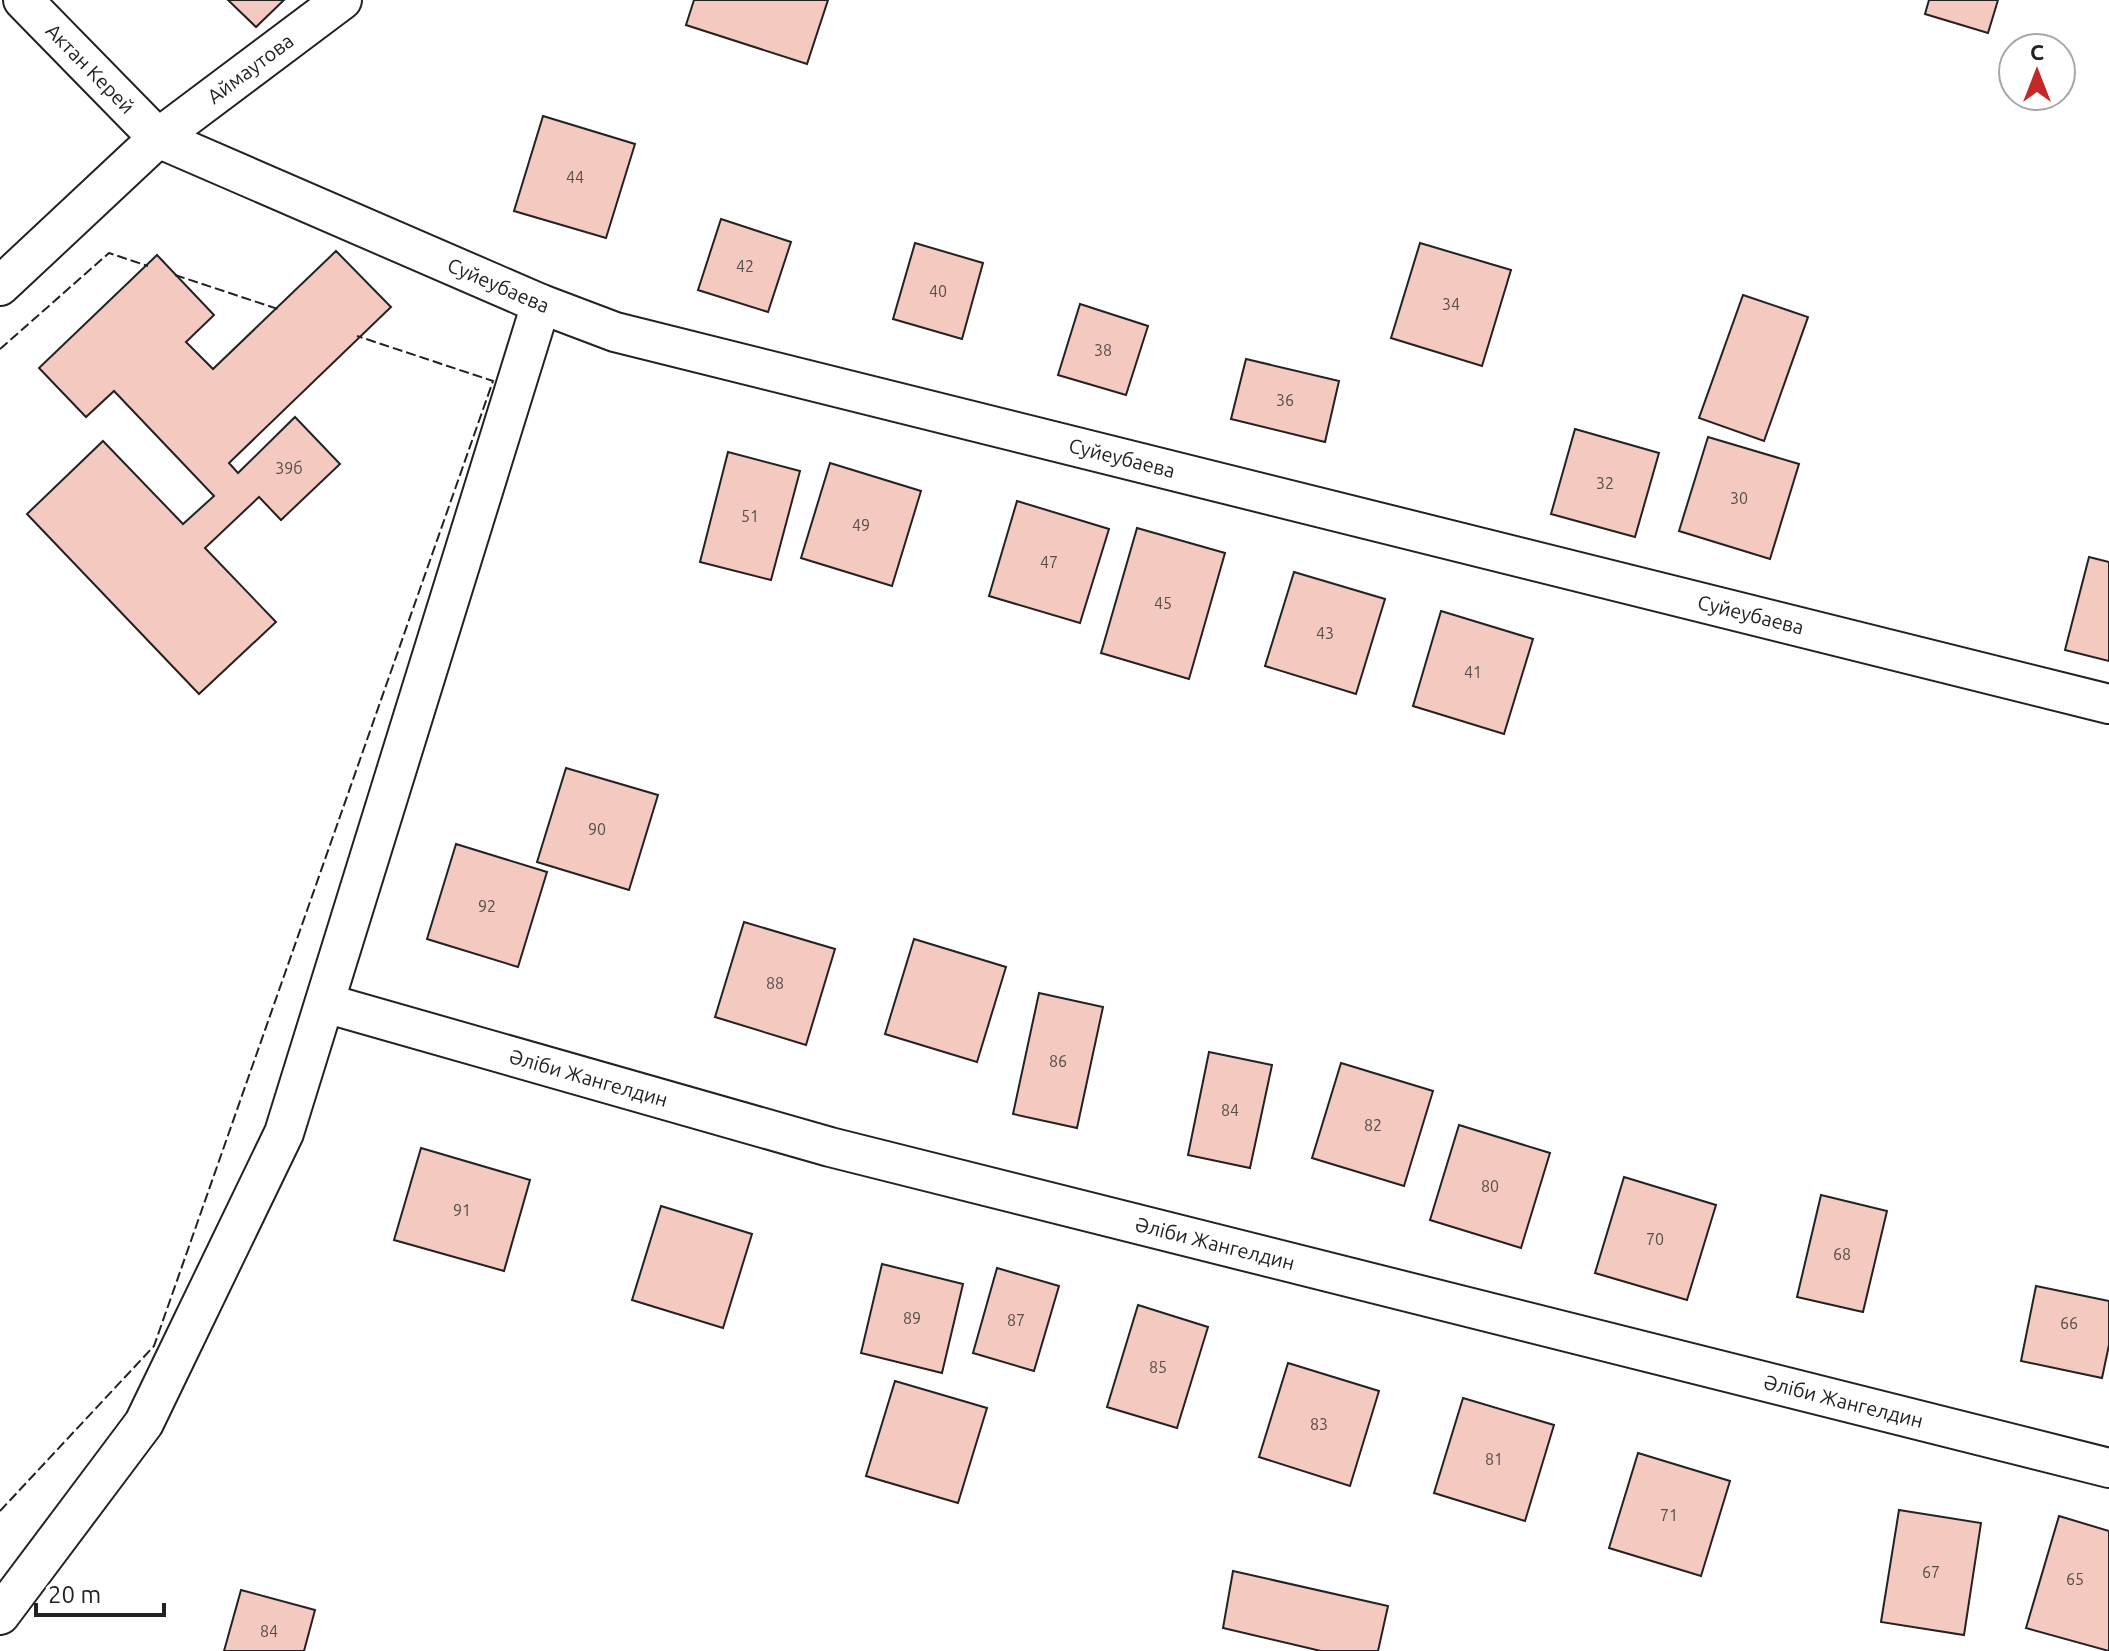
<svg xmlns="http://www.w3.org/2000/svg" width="2109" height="1651" viewBox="0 0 2109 1651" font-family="Ubuntu,sans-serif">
<rect width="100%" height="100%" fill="#fff"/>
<!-- building -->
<g fill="#f3c9c0" stroke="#222" stroke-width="2">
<path d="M228 0H284L256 27Z"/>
<path d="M694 0H828L807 64 686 25Z"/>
<path d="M1929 0H1998L1988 33 1925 14Z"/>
<path d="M543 116 635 144 606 238 514 211Z"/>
<path d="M721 219 791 242 768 312 698 290Z"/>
<path d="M915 243 983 263 962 339 893 319Z"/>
<path d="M1420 243 1511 270 1482 366 1391 338Z"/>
<path d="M336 251 391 307 229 463 238 473 295 417 340 464 281 520 259 497 205 548 276 622 199 694 27 514 103 441 183 524 214 496 114 391 86 417 39 368 157 255 214 315 186 342 213 369Z"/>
<path d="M1743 295 1808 317 1764 441 1699 418Z"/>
<path d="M1080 304 1148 326 1126 395 1058 375Z"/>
<path d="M1246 359 1339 381 1325 442 1231 419Z"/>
<path d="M1575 429 1659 453 1635 537 1551 514Z"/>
<path d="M1708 437 1799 464 1770 559 1679 531Z"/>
<path d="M728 452 800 471 771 580 700 562Z"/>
<path d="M830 463 921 491 892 586 801 558Z"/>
<path d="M1017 501 1109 529 1080 623 989 596Z"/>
<path d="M1137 528 1225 553 1189 679 1101 653Z"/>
<path d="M2089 557 2109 562V661L2065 650Z"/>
<path d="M1294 572 1385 599 1356 694 1265 666Z"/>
<path d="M1441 611 1533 639 1504 734 1413 706Z"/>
<path d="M566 768 658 795 629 890 537 862Z"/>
<path d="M456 844 547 872 518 967 427 939Z"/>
<path d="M744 922 835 949 806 1045 715 1017Z"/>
<path d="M914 939 1006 967 977 1062 885 1034Z"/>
<path d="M1039 993 1103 1007 1077 1128 1013 1114Z"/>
<path d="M1209 1052 1272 1065 1250 1168 1188 1155Z"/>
<path d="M1341 1063 1433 1091 1404 1186 1312 1158Z"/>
<path d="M1459 1125 1550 1153 1521 1248 1430 1220Z"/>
<path d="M421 1148 530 1180 504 1271 394 1240Z"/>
<path d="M1624 1177 1716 1205 1687 1300 1595 1273Z"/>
<path d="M1821 1195 1887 1211 1863 1312 1797 1297Z"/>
<path d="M661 1206 752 1234 723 1328 632 1300Z"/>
<path d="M882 1264 963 1284 942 1373 861 1353Z"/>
<path d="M997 1268 1059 1286 1034 1371 973 1353Z"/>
<path d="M2036 1286 2109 1301V1345L2102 1378 2021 1361Z"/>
<path d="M1138 1305 1208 1327 1177 1428 1107 1407Z"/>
<path d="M1288 1363 1379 1391 1350 1486 1259 1457Z"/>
<path d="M895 1381 987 1408 958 1503 866 1476Z"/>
<path d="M1463 1398 1554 1425 1525 1521 1434 1493Z"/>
<path d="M1638 1453 1730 1481 1701 1576 1609 1548Z"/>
<path d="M1899 1510 1981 1523 1964 1635 1881 1622Z"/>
<path d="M2059 1516 2109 1531V1651L2026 1628Z"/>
<path d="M1233 1571 1388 1606 1378 1651H1321L1223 1628Z"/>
<path d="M241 1590 315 1610 304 1651H224Z"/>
</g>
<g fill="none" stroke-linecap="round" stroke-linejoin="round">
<defs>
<g id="street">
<path id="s1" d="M23 0 158 138 541 304 615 332 2109 704"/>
<path id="s2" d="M0 286 158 138 342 0"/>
<path id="s3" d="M325 1003 830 1147 2109 1468"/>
<path d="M0 1615 144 1423 284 1133 541 304"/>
</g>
</defs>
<!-- street casing -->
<use href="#street" stroke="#222" stroke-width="42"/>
<!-- street -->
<use href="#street" stroke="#fff" stroke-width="38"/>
<!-- fence -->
<g stroke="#222" stroke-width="2" stroke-dasharray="10 4" stroke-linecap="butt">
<path d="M175 275 281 310"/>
<path d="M0 349 109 253 148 266"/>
<path d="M0 1511 154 1346 493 381 357 336"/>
</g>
</g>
<g text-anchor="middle" stroke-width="6" stroke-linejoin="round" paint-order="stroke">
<!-- number labels -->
<g font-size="16" fill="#564c4a">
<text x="575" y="183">44</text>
<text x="745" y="272">42</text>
<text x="938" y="297">40</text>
<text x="1451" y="310">34</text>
<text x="1103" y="356">38</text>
<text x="1285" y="406">36</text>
<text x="289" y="474">39б</text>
<text x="1605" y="489">32</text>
<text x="1739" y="504">30</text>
<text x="750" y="522">51</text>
<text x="861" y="531">49</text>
<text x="1049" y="568">47</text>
<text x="1163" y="609">45</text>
<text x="1325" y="639">43</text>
<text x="1473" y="678">41</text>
<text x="597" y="835">90</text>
<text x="487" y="912">92</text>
<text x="775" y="989">88</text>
<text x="1058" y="1067">86</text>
<text x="1230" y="1116">84</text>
<text x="1373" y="1131">82</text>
<text x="1490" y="1192">80</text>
<text x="462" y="1216">91</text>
<text x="1655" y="1245">70</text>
<text x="1842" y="1260">68</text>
<text x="912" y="1324">89</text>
<text x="1016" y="1326">87</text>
<text x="2069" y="1329">66</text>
<text x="1158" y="1373">85</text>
<text x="1319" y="1430">83</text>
<text x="1494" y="1465">81</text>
<text x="1669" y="1521">71</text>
<text x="1931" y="1578">67</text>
<text x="2075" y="1585">65</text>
<text x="269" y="1637">84</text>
</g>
<!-- street labels -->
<g font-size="20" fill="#222" stroke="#fff">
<text dy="7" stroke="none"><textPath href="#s1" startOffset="96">Актан Керей</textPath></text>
<text dy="7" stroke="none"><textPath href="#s2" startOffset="332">Аймаутова</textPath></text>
<text dy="7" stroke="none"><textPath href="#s1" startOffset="564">Суйеубаева</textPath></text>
<text dy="7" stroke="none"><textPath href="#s1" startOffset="1212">Суйеубаева</textPath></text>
<text dy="7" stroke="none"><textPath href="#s1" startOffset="1860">Суйеубаева</textPath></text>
<text dy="7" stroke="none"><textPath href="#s3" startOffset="274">Әліби Жангелдин</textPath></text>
<text dy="7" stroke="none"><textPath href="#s3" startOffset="922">Әліби Жангелдин</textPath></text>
<text dy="7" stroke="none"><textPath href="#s3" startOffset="1570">Әліби Жангелдин</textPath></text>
</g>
</g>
<!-- north arrow -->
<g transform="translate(2037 72)"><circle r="38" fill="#ffffff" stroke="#a7a7a7" stroke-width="2"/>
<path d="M0-6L14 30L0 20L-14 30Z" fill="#c62828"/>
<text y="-12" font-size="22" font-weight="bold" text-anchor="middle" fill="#222222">С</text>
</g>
<!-- scale -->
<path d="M36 1603v12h128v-12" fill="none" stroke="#222222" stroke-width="4"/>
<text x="48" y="1603" font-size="24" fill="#222222" stroke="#ffffff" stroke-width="6" paint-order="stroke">20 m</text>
</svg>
